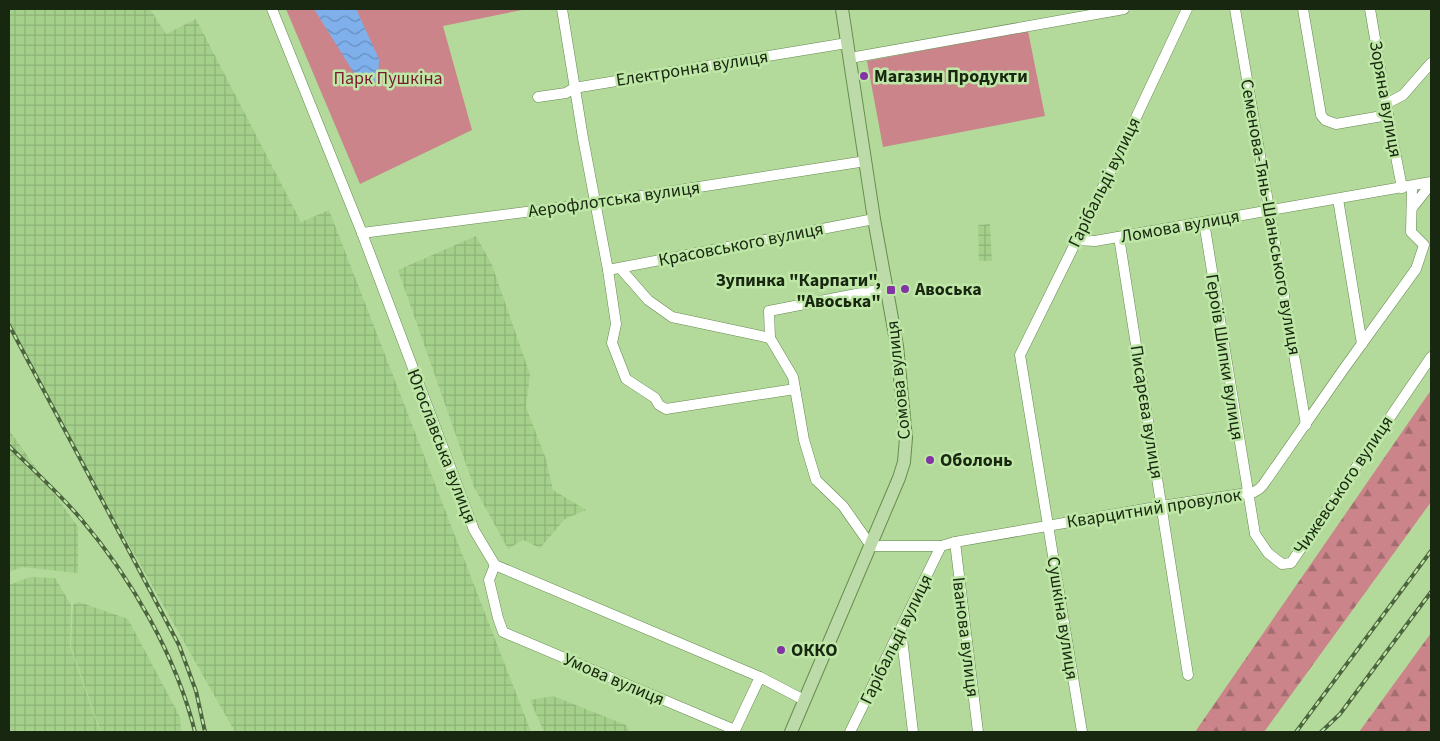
<svg xmlns="http://www.w3.org/2000/svg" width="1440" height="741" viewBox="0 0 1440 741" font-family="'Source Sans 3',sans-serif">
<defs>
<pattern id="industrial-grid" width="8" height="8" patternUnits="userSpaceOnUse" patternTransform="scale(1.25)"><rect width="8" height="8" fill="#a5d08b"/><path d="M0 4h8M4 0v8" fill="none" stroke="#8db377"/></pattern>
<pattern id="forest-firs" width="22" height="20" patternUnits="userSpaceOnUse" patternTransform="scale(1.25)"><rect width="22" height="20" fill="#ca848a"/><path d="M5 1l3.5 6h-7zM16 11l3.5 6h-7z" fill="#a36c6f"/></pattern>
<pattern id="water-waves" width="16" height="10" patternUnits="userSpaceOnUse" patternTransform="scale(1.25)"><rect width="16" height="10" fill="#7fb0ec"/><path d="M0 5q4-4 8 0t8 0" fill="none" stroke="#678fbe"/></pattern>
</defs>
<rect width="100%" height="100%" fill="#b3da9b"/>
<!-- industrial -->
<g fill="url(#industrial-grid)">
<path d="M9 9H150L166 34 196 19 301 222 329 210 531 732H235L42 391 9 323Z"/>
<path d="M990 224 992 261H979L978 225Z"/>
<path d="M476 236 492 265 530 374 526 407 546 459 553 490 586 510 565 519 540 548 523 540 508 549 474 487 398 270Z"/>
<path d="M9 430 78 527V573L22 567 9 572Z"/>
<path d="M30 577 55 578 71 605 70 647 100 732H9V585Z"/>
<path d="M79 602 128 619 180 717 181 732H101L71 647 73 605Z"/>
<path d="M553 696 626 725 630 732H544L530 700Z"/>
</g>
<!-- forest -->
<g fill="url(#forest-firs)">
<path d="M1431 390V502L1264 732H1195Z"/>
<path d="M1431 633V732H1359Z"/>
</g>
<!-- park -->
<g fill="#ca848a">
<path d="M286 9H527L443 26 472 130 360 184Z"/>
<path d="M1028 31 1045 116 883 147 867 61Z"/>
</g>
<!-- water -->
<path fill="url(#water-waves)" d="M314 9H356L379 59 378 82 359 81Z"/>
<g fill="none" stroke-linecap="round" stroke-linejoin="round">
<defs>
<g id="minor">
<path d="M272 9 362 233 474 530 495 565 760 677 804 700"/>
<path d="M562 9 583 138 608 270 616 324 612 343 626 379 655 398 659 405 666 409 795 389"/>
<path d="M1235 9 1306 425"/>
<path d="M1303 9 1321 115 1325 120 1336 124 1388 115"/>
<path d="M1370 9 1388 115 1402 188"/>
<path d="M850 58 1124 9"/>
<path d="M538 97 566 93 574 88 847 43"/>
<path d="M1386 104 1403 95 1431 63"/>
<path d="M1338 199 1362 344"/>
<path d="M1412 208 1431 184"/>
<path d="M1204 222 1255 534 1268 553 1282 564 1291 563 1431 357"/>
<path d="M362 233 596 203 866 161"/>
<path d="M1119 237 1188 675"/>
<path d="M1076 240 1095 241 1431 182"/>
<path d="M620 268 648 300 672 317 770 338"/>
<path d="M608 270 874 219"/>
<path d="M887 288 769 311 770 338 793 377 804 440 816 480 843 506 871 546H941L955 542 1162 506 1254 492 1259 489 1263 485 1343 370 1416 269 1424 245 1411 232 1412 187"/>
<path d="M955 542 978 732"/>
<path d="M495 565 489 580 498 618 503 632 735 730 760 677"/>
<path d="M901 630 913 732"/>
<path d="M850 732 941 546"/>
<path d="M1082 732 1020 355 1108 177 1187 9"/>
</g>
<path id="major" d="M791 732 899 478 904 462 906 438 897 346 874 219 842 9"/>
</defs>
<!-- minor casing -->
<use href="#minor" stroke="#65894e" stroke-width="11"/>
<!-- major casing -->
<use href="#major" stroke="#678c4e" stroke-width="14"/>
<!-- minor -->
<use href="#minor" stroke="#fff" stroke-width="10"/>
<!-- major -->
<use href="#major" stroke="#bddba9" stroke-width="12"/>
<defs>
<g id="rail">
<path d="M9 325 179 645 196 691 205 732"/>
<path d="M9 446C33 470 59 493 81 519 132 579 176 656 195 732"/>
<path d="M1296 732 1431 551"/>
<path d="M1321 732 1340 714 1431 592"/>
</g>
</defs>
<!-- rail casing -->
<use href="#rail" stroke="#4d653f" stroke-width="4"/>
<!-- rail -->
<use href="#rail" stroke="#bfe7a7" stroke-width="2" stroke-dasharray="5.5" stroke-linecap="butt"/>
</g>
<!-- markers -->
<g fill="#8233a4" stroke="#bfe7a7" stroke-width="2">
<circle cx="864" cy="76" r="5"/>
<circle cx="905" cy="289" r="5"/>
<rect x="886" y="285" width="10" height="10" rx="2.5"/>
<circle cx="930" cy="460" r="5"/>
<circle cx="781" cy="650" r="5"/>
</g>
<g text-anchor="middle" stroke-width="5" stroke-linejoin="round" paint-order="stroke">
<!-- street labels -->
<g font-size="18" fill="#18270f" stroke="#bfe7a7">
<text transform="translate(692 68) rotate(-9)" y="6">Електронна вулиця</text>
<text transform="translate(1386 99) rotate(80)" y="6">Зоряна вулиця</text>
<text transform="translate(1104 182) rotate(-64)" y="6">Гарібальді вулиця</text>
<text transform="translate(614 199) rotate(-8)" y="6">Аерофлотська вулиця</text>
<text transform="translate(1271 217) rotate(80)" y="6">Семенова-Тянь-Шаньського вулиця</text>
<text transform="translate(1180 226) rotate(-10)" y="6">Ломова вулиця</text>
<text transform="translate(741 244) rotate(-11)" y="6">Красовського вулиця</text>
<text transform="translate(1225 357) rotate(81)" y="6">Героїв Шипки вулиця</text>
<text transform="translate(898 380) rotate(-96)" y="6">Сомова вулиця</text>
<text transform="translate(1147 412) rotate(81)" y="6">Писарєва вулиця</text>
<text transform="translate(442 446) rotate(69)" y="6">Югославська вулиця</text>
<text transform="translate(1343 485) rotate(-56)" y="6">Чижевського вулиця</text>
<text transform="translate(1154 508) rotate(-9)" y="6">Кварцитний провулок</text>
<text transform="translate(1063 618) rotate(81)" y="6">Сушкіна вулиця</text>
<text transform="translate(966 637) rotate(83)" y="6">Іванова вулиця</text>
<text transform="translate(896 639) rotate(-64)" y="6">Гарібальді вулиця</text>
<text transform="translate(614 679) rotate(23)" y="6">Умова вулиця</text>
</g>
<!-- poi labels -->
<g font-size="18" font-weight="bold" fill="#18270f" stroke="#bfe7a7" text-anchor="start">
<text x="874" y="82">Магазин Продукти</text>
<text x="881" y="286" text-anchor="end">Зупинка "Карпати",<tspan x="881" dy="21">"Авоська"</tspan></text>
<text x="915" y="295">Авоська</text>
<text x="940" y="466">Оболонь</text>
<text x="791" y="656">ОККО</text>
</g>
<!-- park labels -->
<g font-size="18" fill="#7b192e" stroke="#bfe7a7">
<text x="388" y="84">Парк Пушкіна</text>
</g>
</g>
<!-- border -->
<rect width="1440" height="741" fill="none" stroke="#18270f" stroke-width="20"/>
</svg>
